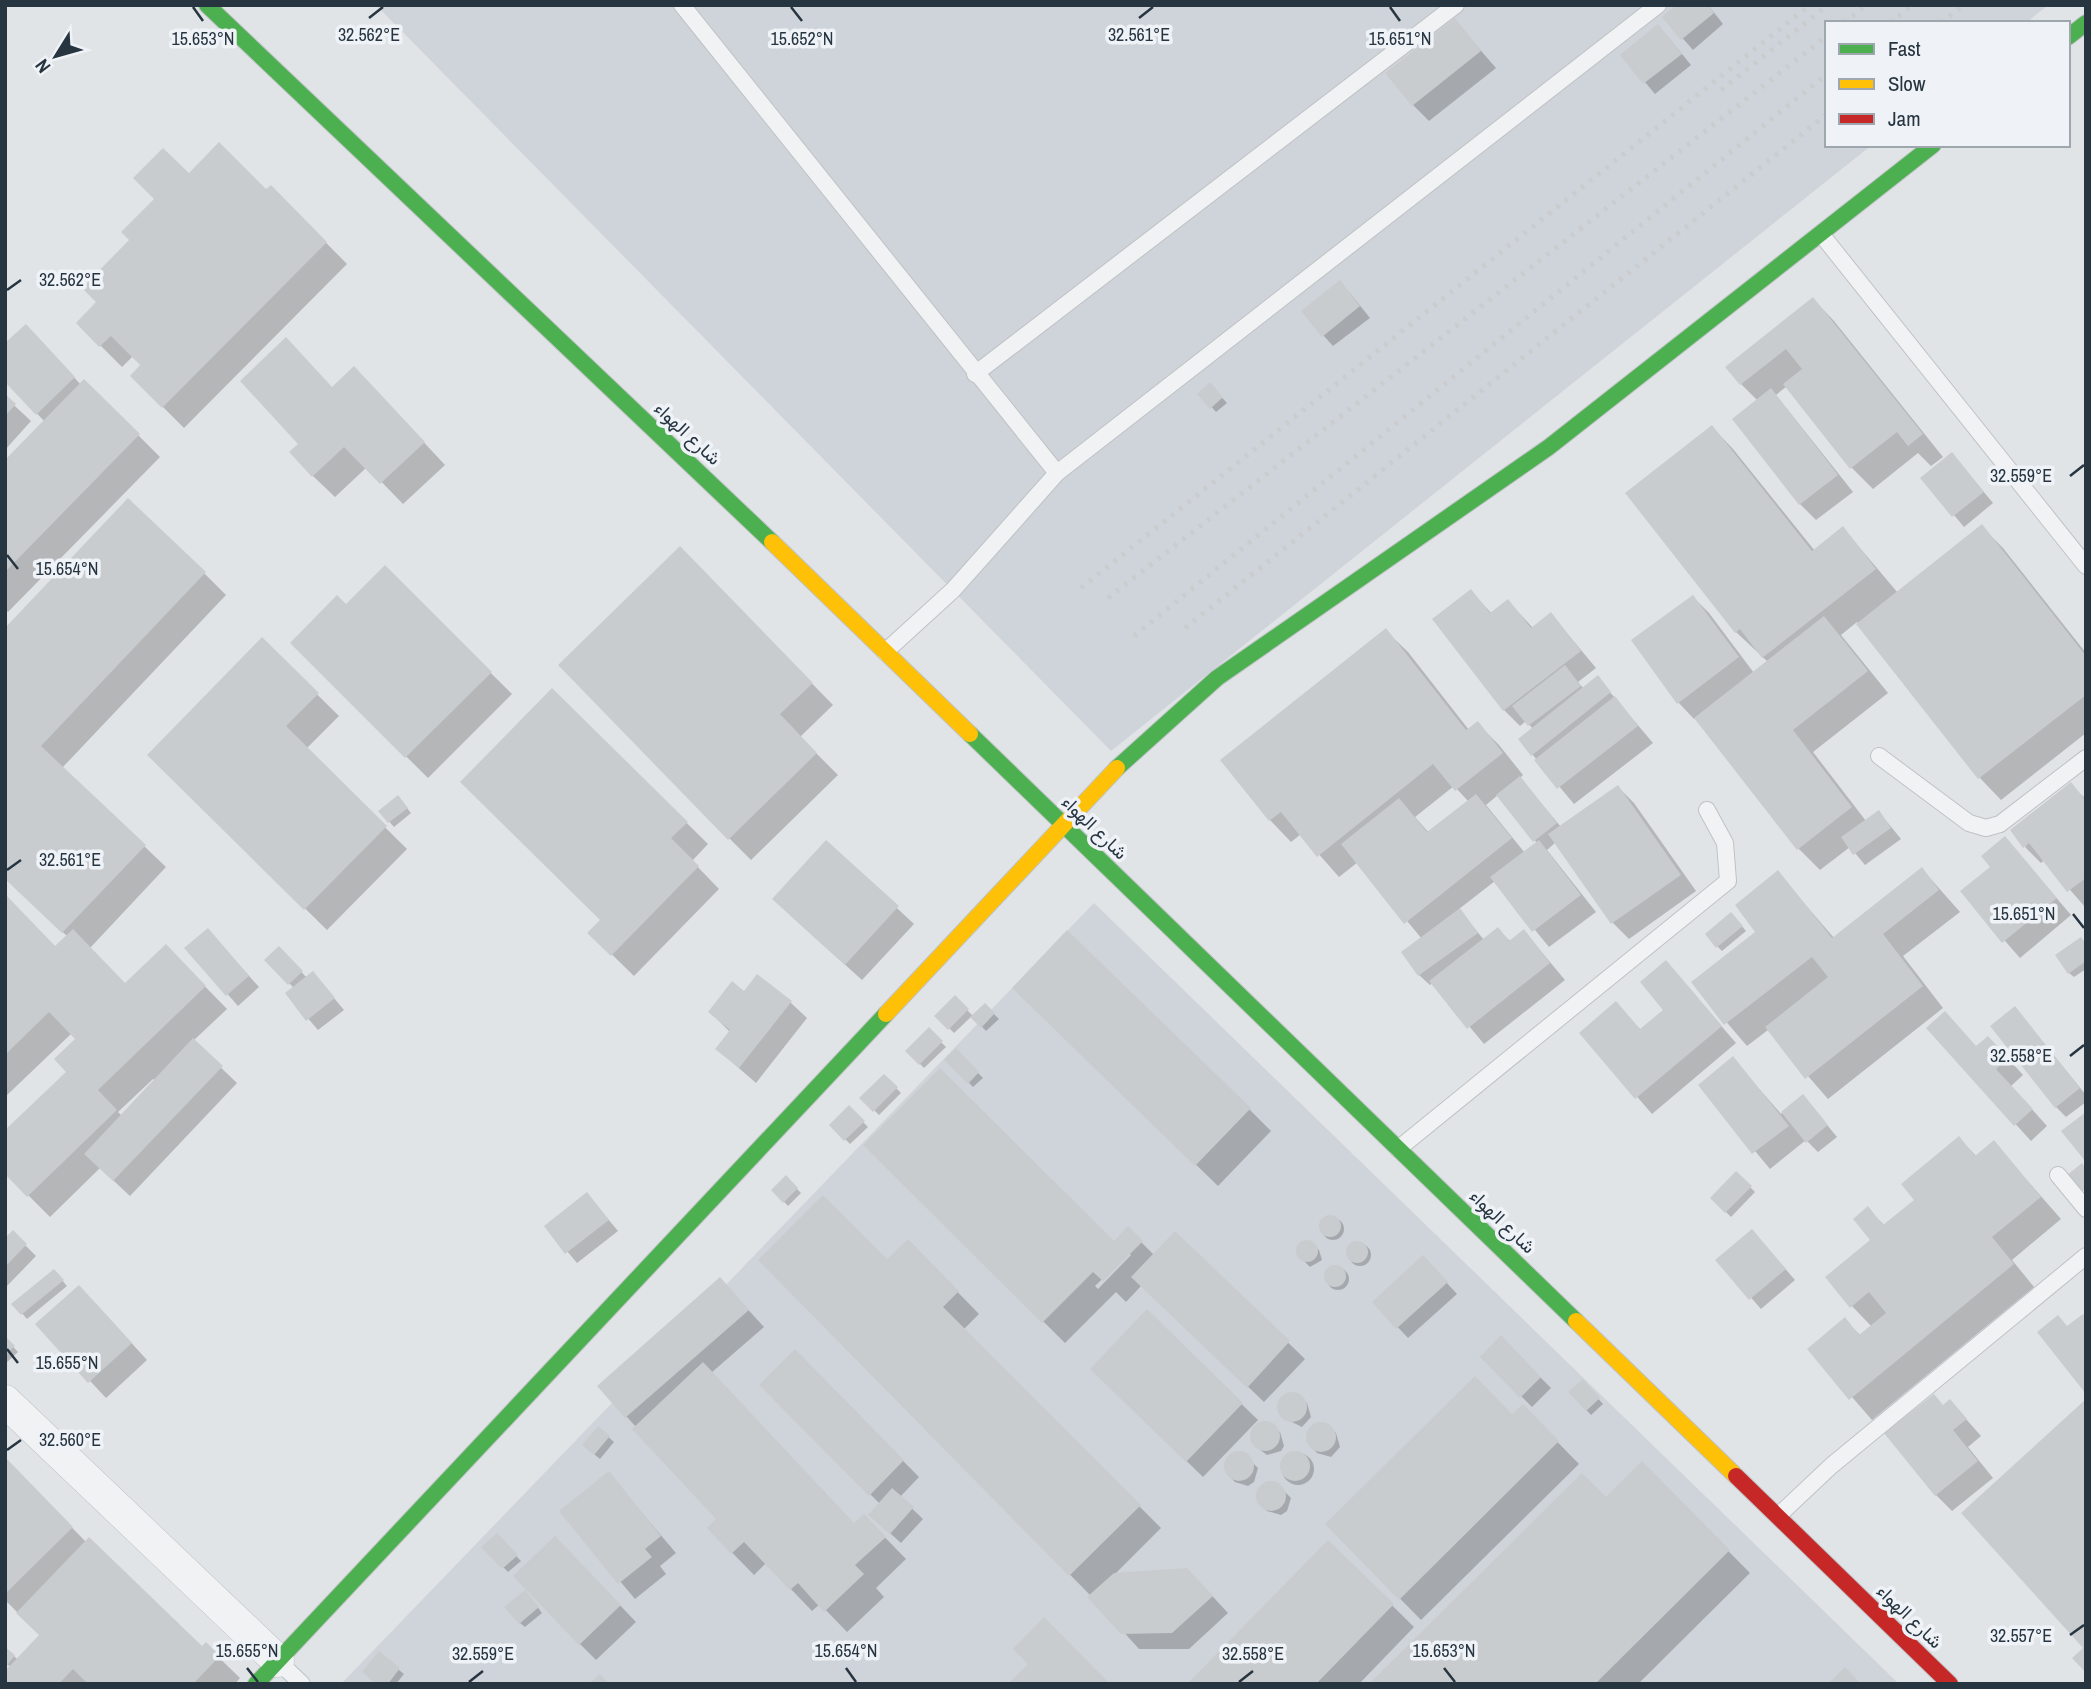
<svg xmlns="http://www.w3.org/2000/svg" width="2091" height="1689" viewBox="0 0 2091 1689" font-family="'Archivo Narrow',Vazirmatn,sans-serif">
<rect width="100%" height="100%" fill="#e1e4e7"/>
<!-- built -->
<g fill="#cfd4da">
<path d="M376 5H2048L2026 23H1827V145H1872L1111 751Z"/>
<path d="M1094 903 1899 1684H341Z"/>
</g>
<!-- shadow -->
<g fill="#0003" fill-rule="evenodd">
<path d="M1679 5H1708L1723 24 1693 50 1664 17Z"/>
<path d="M1455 21 1496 68 1429 121 1413 105Z"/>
<path d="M1668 37 1691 65 1655 94 1622 55Z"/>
<path d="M189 176 266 192 271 187 347 264 184 428 132 376 143 365 133 356 122 367 78 323 99 302 132 240Z"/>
<path d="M1350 293 1370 318 1333 346 1323 335Z"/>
<path d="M1813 299 1834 321 1943 457 1931 466 1918 453 1873 489 1852 468 1787 386 1776 395 1853 492 1816 520 1800 504 1758 401 1741 384Z"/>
<path d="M42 342 81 385 84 381 160 457 8 612 5 609V462L45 422 5 380Z"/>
<path d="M1210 385 1227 403 1216 412 1200 394Z"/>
<path d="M333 388 375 390 445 465 403 504 367 467 335 497 313 476Z"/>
<path d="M5 397 31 421 5 450Z"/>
<path d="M1712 427 1733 449 1815 551 1843 528 1898 593 1982 527 2003 548 2086 653V733L2001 800 1980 778 1857 622 1841 635 1888 693 1813 752 1866 821 1879 812 1901 839 1865 865 1850 847 1820 870 1799 849 1696 717 1694 719 1678 702 1693 597 1709 613 1754 673 1768 662 1736 632Z"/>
<path d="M1952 454 1993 503 1964 527 1923 478Z"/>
<path d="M385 568 512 694 428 778 292 643 347 606Z"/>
<path d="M701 570 833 705 800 737 838 775 751 860 729 838Z"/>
<path d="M204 573 226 595 62 768 166 867 90 948 125 985 187 968 227 1009 193 1041 237 1083 130 1196 100 1168 50 1217 5 1172 68 1072 77 1039 72 1033 5 1097V895L55 948 67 936 5 878V630ZM153 1079 156 1081 122 1116 118 1112Z"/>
<path d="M1471 591 1492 614 1508 601 1533 628 1551 614 1596 668 1578 682 1584 689 1598 678 1653 743 1574 804 1532 754 1533 729 1526 721 1520 726 1504 710Z"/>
<path d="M1386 631 1408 652 1469 730 1477 723 1499 745 1523 775 1520 778 1561 827 1618 787 1634 803 1696 891 1629 939 1613 923 1556 842 1547 850 1596 912 1549 947 1495 881 1459 909 1484 940 1498 929 1511 942 1524 931 1565 980 1484 1044 1433 983 1430 985 1419 975 1422 939 1358 862 1339 877 1301 834 1291 842 1270 820ZM1454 786 1469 802 1429 833 1415 817ZM1498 795 1537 843 1525 853 1486 805Z"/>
<path d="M262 640 339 716 306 749 407 849 327 930 149 755Z"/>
<path d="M552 690 708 844 692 861 719 889 634 976 590 933 603 920Z"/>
<path d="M2071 785 2086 799 2085 907 2044 860 2041 863 2025 847Z"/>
<path d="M402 802 411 813 394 827 380 811Z"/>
<path d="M2005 838 2071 915 2020 958 1962 892 1992 867Z"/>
<path d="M826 842 914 924 862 980 790 915Z"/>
<path d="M1922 869 1960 912 1903 956 1943 1008 1828 1099 1768 1030 1747 1046 1693 983 1757 932 1778 873 1834 938Z"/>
<path d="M1736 919 1746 931 1722 951 1717 946Z"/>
<path d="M218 941 259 987 238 1006 187 948Z"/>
<path d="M2086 944V969L2074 977 2069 973Z"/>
<path d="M279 948 307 978 313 973 344 1010 318 1030 287 994 294 988 266 960Z"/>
<path d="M1666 962 1736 1043 1652 1114 1582 1033 1616 1004 1641 1030 1665 1010Z"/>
<path d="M744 994 790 1002 807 1018 756 1083 717 1049 730 1032 710 1012Z"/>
<path d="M955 998 973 1016 985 1005 999 1019 986 1031 972 1016 954 1033 937 1016Z"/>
<path d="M2015 1008 2086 1095V1102L2066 1117 2056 1107Z"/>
<path d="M1036 1009 1249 1109 1271 1131 1218 1186Z"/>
<path d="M1928 1028 1977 1048 2004 1054 2023 1075 2011 1086 2047 1126 2031 1141Z"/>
<path d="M929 1030 946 1047 924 1068 907 1051Z"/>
<path d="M956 1051 983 1078 973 1087 947 1060Z"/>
<path d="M1733 1059 1781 1114 1803 1096 1837 1137 1818 1152 1806 1140 1770 1169 1700 1085Z"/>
<path d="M884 1076 901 1093 879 1115 862 1098Z"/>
<path d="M849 1108 868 1127 850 1144 831 1125Z"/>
<path d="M1959 1138 1977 1157 1994 1143 2061 1219 2012 1260 2034 1287 1872 1420 1810 1349 1845 1320 1861 1336 1872 1327 1852 1306 1872 1240 1868 1209 1885 1226 1916 1200Z"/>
<path d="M866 1145 1114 1243 1128 1229 1154 1255 1175 1233 1305 1359 1264 1402 1142 1285 1126 1302 1116 1292 1065 1343ZM1129 1253 1131 1255 1098 1289 1095 1286Z"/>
<path d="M1736 1173 1755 1192 1731 1217 1712 1198Z"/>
<path d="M786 1178 801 1193 788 1206 773 1190Z"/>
<path d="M587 1194 618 1231 577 1263 546 1226Z"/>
<circle cx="1333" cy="1229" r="11"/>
<path d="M13 1233 36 1256 5 1288V1240Z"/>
<path d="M908 1241 979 1314 963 1330 1161 1528 1115 1574 1203 1586 1228 1613 1189 1649H1139L1091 1596 760 1260 887 1262Z"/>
<path d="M1310 1242 1319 1250 1322 1260 1310 1267 1301 1258 1298 1249Z"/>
<path d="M1762 1242 1795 1280 1761 1309 1718 1260Z"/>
<circle cx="1360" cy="1255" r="11"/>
<circle cx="1338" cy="1279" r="11"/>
<path d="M1433 1268 1457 1294 1408 1338 1374 1302Z"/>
<path d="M54 1271 67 1286 27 1319 14 1304Z"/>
<path d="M720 1279 764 1327 711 1373 855 1525 864 1516 906 1559 876 1588 884 1597 847 1632 820 1604 812 1611 766 1563 754 1575 709 1529 719 1519 599 1386Z"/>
<path d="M95 1303 147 1360 106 1398 37 1324Z"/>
<path d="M1147 1312 1258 1420 1203 1477 1092 1369Z"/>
<path d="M5 1338 18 1352 5 1364Z"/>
<path d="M1501 1338 1551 1388 1532 1407 1482 1357Z"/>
<path d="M795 1352 919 1477 900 1497 923 1519 901 1543 881 1525 880 1504 762 1385Z"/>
<path d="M1582 1381 1603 1404 1591 1415 1570 1392Z"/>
<path d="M1288 1394 1302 1398 1307 1403 1311 1417 1302 1427 1282 1417 1279 1404Z"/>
<path d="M1950 1401 1981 1436 1968 1447 1993 1478 1952 1511 1936 1495 1944 1406Z"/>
<path d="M1523 1407 1579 1464 1421 1620 1327 1524 1513 1416Z"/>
<path d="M1261 1422 1280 1432 1284 1446 1281 1451 1267 1455 1255 1446 1252 1432Z"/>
<path d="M1317 1424 1331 1428 1336 1433 1340 1447 1331 1457 1317 1453 1312 1447 1308 1433Z"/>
<path d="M598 1428 614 1442 600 1459 589 1450Z"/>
<path d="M1242 1453 1258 1468 1254 1482 1248 1486 1235 1482 1229 1476 1225 1462 1229 1456Z"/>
<circle cx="1298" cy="1469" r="16"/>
<path d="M5 1459 86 1542 202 1648 206 1645 240 1678 235 1684H5L11 1667 5 1663 14 1656 18 1660 41 1636 5 1600Z"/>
<path d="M1642 1464 1750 1573 1638 1684H1372L1606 1500Z"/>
<path d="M608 1473 676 1553 660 1566 666 1574 635 1599 561 1511Z"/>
<path d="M1275 1482 1291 1498 1287 1511 1281 1515 1267 1511 1262 1506 1258 1492 1261 1486Z"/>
<path d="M496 1535 521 1561 508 1572 484 1547Z"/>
<path d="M1328 1542 1414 1627 1359 1684H1189Z"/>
<path d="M571 1554 636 1622 596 1660 580 1644Z"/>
<path d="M530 1597 542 1613 525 1627 520 1623Z"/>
<path d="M379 1654 404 1674 396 1684H377Z"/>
</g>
<!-- building -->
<g fill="#c9cccf">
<path d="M1676 5H1708L1714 13 1681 40 1662 17Z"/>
<path d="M1455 18 1481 51 1412 106 1385 73Z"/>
<path d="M1658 24 1682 54 1643 84 1620 55Z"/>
<path d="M219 142 266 189 271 185 327 242 162 408 130 376 140 365 111 336 99 347 76 323 96 302 82 288 129 240 121 232 154 199 133 178 163 148 189 173Z"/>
<path d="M1340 280 1360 306 1322 337 1301 311Z"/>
<path d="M1813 297 1923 434 1908 446 1897 432 1850 469 1783 384 1802 369 1786 349 1740 385 1725 367Z"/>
<path d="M26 324 75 377 36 415 5 382V343Z"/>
<path d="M286 337 332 387 354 366 425 442 380 484 344 447 312 477 289 452 298 444 240 381Z"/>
<path d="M84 379 140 434 5 572V460Z"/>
<path d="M1210 382 1223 397 1210 409 1197 394Z"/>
<path d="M1771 388 1838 475 1799 505 1732 419Z"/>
<path d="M5 394 16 404 5 416Z"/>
<path d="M1712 425 1812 551 1843 526 1876 569 1762 658 1740 629 1735 633 1625 493Z"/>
<path d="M1952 452 1984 492 1952 517 1920 478Z"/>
<path d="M128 498 206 572 41 746 146 845 62 933 5 879V628Z"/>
<path d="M1982 524 2086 656V695L1978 779 1856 624Z"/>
<path d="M680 546 813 683 780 714 817 753 728 840 558 665Z"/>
<path d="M385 565 492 672 405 758 290 643 337 595 346 604Z"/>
<path d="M1471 589 1490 613 1508 599 1531 628 1551 612 1581 651 1503 711 1432 619Z"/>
<path d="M1693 595 1739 657 1677 704 1631 640Z"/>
<path d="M1824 616 1868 671 1793 730 1852 807 1797 850 1694 718Z"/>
<path d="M1386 628 1466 730 1478 721 1503 753 1455 791 1433 764 1317 857 1281 812 1269 821 1220 760Z"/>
<path d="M262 637 319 693 286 726 387 826 304 910 147 755Z"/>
<path d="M1565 665 1581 686 1528 726 1512 706Z"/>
<path d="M1598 675 1611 692 1531 756 1518 739Z"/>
<path d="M552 688 688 822 671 838 699 866 611 956 587 933 600 920 460 782Z"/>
<path d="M1615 696 1638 726 1557 789 1534 760Z"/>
<path d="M1520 776 1557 823 1533 842 1496 795Z"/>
<path d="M2071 782 2086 801V878L2067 892 2029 843 2023 848 2010 830Z"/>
<path d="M1618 785 1681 875 1611 924 1548 834Z"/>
<path d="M1476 794 1512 838 1404 924 1341 844 1399 798 1427 832Z"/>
<path d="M398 795 408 808 388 823 378 811Z"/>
<path d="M1879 810 1891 828 1853 855 1841 837Z"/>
<path d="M2005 836 2057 898 2002 943 1960 891 1990 867 1981 856Z"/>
<path d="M826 840 899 906 845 965 772 899Z"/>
<path d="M1539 840 1581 895 1532 932 1490 877Z"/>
<path d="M1922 867 1939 890 1883 934 1923 986 1805 1079 1765 1027 1828 977 1812 957 1724 1025 1691 982 1755 932 1735 905 1778 870 1832 938Z"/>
<path d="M5 894 55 946 73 929 125 983 166 944 206 986 98 1090 117 1110 27 1197 5 1174V1130L66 1072 54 1059 75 1039 49 1012 5 1055Z"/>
<path d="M1460 908 1478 933 1418 976 1401 952Z"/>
<path d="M1731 912 1743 926 1716 948 1705 934Z"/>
<path d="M1498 927 1509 941 1524 929 1550 963 1467 1029 1429 981Z"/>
<path d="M208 928 249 976 226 996 184 948Z"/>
<path d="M1067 930 1251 1108 1195 1166 1012 988Z"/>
<path d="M2081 937 2086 944V961L2068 974 2055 955Z"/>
<path d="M279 946 303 971 288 985 264 960Z"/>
<path d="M1666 960 1722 1026 1635 1099 1579 1033 1616 1001 1640 1029 1663 1010 1640 982Z"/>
<path d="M313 971 335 998 306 1021 285 993Z"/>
<path d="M757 974 792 1001 739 1068 715 1049 730 1030 708 1012 732 981 744 991Z"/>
<path d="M955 995 969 1009 948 1030 934 1016Z"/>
<path d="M985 1003 995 1013 981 1028 970 1017Z"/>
<path d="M2015 1006 2080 1088 2055 1108 1990 1026Z"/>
<path d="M1945 1011 1976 1046 1988 1036 2008 1058 1996 1069 2033 1109 2014 1126 1926 1028Z"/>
<path d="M929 1027 943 1041 919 1065 905 1051Z"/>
<path d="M193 1038 223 1066 113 1181 84 1154Z"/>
<path d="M956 1048 979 1072 968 1084 944 1060Z"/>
<path d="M1733 1056 1789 1126 1752 1154 1698 1085Z"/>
<path d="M940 1068 1114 1241 1128 1226 1143 1241 1103 1281 1093 1272 1042 1323 863 1145Z"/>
<path d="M884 1074 898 1087 873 1112 859 1098Z"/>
<path d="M1803 1094 1828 1125 1806 1143 1781 1112Z"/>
<path d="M849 1105 865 1121 844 1141 829 1125Z"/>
<path d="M2086 1112V1162L2061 1131Z"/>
<path d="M1959 1136 1975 1156 1994 1140 2041 1197 1992 1237 2014 1264 1849 1400 1807 1349 1845 1317 1859 1335 1886 1313 1869 1292 1850 1308 1825 1277 1870 1240 1853 1219 1868 1206 1883 1225 1914 1200 1901 1184Z"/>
<path d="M2082 1163 2086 1169V1188L2080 1193 2066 1176Z"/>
<path d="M1736 1171 1752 1186 1725 1213 1710 1198Z"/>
<path d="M786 1175 798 1188 783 1203 771 1190Z"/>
<path d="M587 1192 609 1220 565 1254 544 1226Z"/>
<path d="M823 1195 887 1259 908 1239 959 1291 943 1307 1141 1505 1069 1576 758 1260Z"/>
<circle cx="1330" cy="1226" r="11"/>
<path d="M1752 1229 1786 1269 1749 1300 1715 1260Z"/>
<path d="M13 1230 27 1244 5 1267V1238Z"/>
<path d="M1175 1231 1290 1341 1247 1388 1131 1277Z"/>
<circle cx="1307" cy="1251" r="11"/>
<circle cx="1357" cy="1252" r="11"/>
<path d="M1423 1255 1448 1282 1396 1329 1372 1302Z"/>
<circle cx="1335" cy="1276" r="11"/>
<path d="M54 1269 64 1280 21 1315 11 1304Z"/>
<path d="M720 1277 749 1310 625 1418 597 1386Z"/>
<path d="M79 1285 132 1343 88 1383 35 1324Z"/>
<path d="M1147 1309 1243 1403 1186 1462 1090 1369Z"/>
<path d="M2083 1314 2086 1318V1394L2037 1332 2058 1315 2067 1326Z"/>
<path d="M1501 1335 1541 1377 1520 1398 1480 1357Z"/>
<path d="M5 1336 15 1346 5 1355Z"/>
<path d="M795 1349 904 1460 869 1496 759 1385Z"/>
<path d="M703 1362 854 1523 864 1514 886 1537 855 1565 864 1574 824 1612 798 1583 790 1590 744 1542 731 1554 707 1528 716 1519 632 1429Z"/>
<path d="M1475 1376 1512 1414 1523 1404 1559 1441 1399 1600 1325 1524Z"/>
<path d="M1583 1379 1600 1398 1586 1411 1568 1392Z"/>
<circle cx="1292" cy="1407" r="15"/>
<path d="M1934 1394 1943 1405 1950 1399 1967 1419 1953 1430 1978 1461 1935 1496 1884 1433Z"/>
<path d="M2086 1399V1673L2072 1658 2083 1648 1961 1513Z"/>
<circle cx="1265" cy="1436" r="15"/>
<circle cx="1321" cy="1437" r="15"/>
<path d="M598 1426 610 1436 594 1455 582 1445Z"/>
<circle cx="1239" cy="1466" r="15"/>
<circle cx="1295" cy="1466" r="15"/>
<path d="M5 1457 73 1527 5 1594Z"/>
<path d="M1642 1461 1730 1550 1595 1684H1369L1582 1473 1606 1497Z"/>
<path d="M609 1471 661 1536 645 1549 652 1557 618 1584 559 1511Z"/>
<circle cx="1271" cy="1496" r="15"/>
<path d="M892 1488 914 1507 890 1534 868 1515Z"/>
<path d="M497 1533 518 1555 502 1569 481 1547Z"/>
<path d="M555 1536 621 1605 579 1645 513 1576Z"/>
<path d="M89 1537 202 1646 206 1642 220 1656 193 1684H88L73 1669 59 1684H5V1671L39 1635 16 1613Z"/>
<path d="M1328 1540 1394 1604 1316 1684H1187Z"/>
<path d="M1187 1568 1213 1596 1172 1633 1121 1634 1087 1597 1114 1573Z"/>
<path d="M525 1590 539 1607 519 1624 504 1607Z"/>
<path d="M1044 1617 1110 1684H1008L1028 1664 1013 1649Z"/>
<path d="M5 1647 15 1655 7 1665 5 1664Z"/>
<path d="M379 1651 400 1668 388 1684H376L362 1672Z"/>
<path d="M1845 1667 1861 1684H1828Z"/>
<path d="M600 1674 609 1684H589Z"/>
</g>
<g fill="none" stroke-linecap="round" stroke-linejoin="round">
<defs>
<g id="lane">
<path d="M682 5 1057 473"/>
<path d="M1821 234 2086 566"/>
<path d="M975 374 1456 5"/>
<path d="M885 652 953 590 1057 473 1658 5"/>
<path d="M1879 756 1969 823 1986 828 2000 824 2086 758"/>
<path d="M1398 1149 1728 881 1725 843 1707 810"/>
<path d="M2058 1175 2086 1209"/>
<path d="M1778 1516 1831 1466 2086 1256"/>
<path d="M278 1661 302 1684"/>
</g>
<path id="street" d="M5 1401 278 1661"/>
<g id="fast">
<path d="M207 5 772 542"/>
<path d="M2068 37 2086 23"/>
<path d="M970 734 1576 1321"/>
<path d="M1117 768 1217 678 1549 447 1933 145"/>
<path d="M256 1684 886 1014"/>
</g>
<g id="slow">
<path d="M772 542 970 734"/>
<path d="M886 1014 1117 768"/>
<path d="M1576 1321 1736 1476"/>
</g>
<path id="jam" d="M1736 1476 1950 1684"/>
</defs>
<!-- lane casing -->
<use href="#lane" stroke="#bfc2c5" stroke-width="18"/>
<!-- street casing -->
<use href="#street" stroke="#bfc2c5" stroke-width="33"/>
<!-- fast casing -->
<use href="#fast" stroke="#bfc2c5" stroke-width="18"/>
<!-- slow casing -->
<use href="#slow" stroke="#bfc2c5" stroke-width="18"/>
<!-- jam casing -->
<use href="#jam" stroke="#bfc2c5" stroke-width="18"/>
<!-- lane -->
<use href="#lane" stroke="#f1f2f3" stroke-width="16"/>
<!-- street -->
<use href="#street" stroke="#f1f2f3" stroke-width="32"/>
<!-- fast -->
<use href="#fast" stroke="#4caf50" stroke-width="16"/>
<!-- slow -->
<use href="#slow" stroke="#ffc107" stroke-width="16"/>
<!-- jam -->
<use href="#jam" stroke="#c62828" stroke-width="16"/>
<!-- rail -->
<g stroke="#caccce" stroke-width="5" stroke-dasharray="3.5 7" stroke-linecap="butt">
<path d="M1844 23 1866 5"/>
<path d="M1890 23 1912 5"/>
<path d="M1941 23 1963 5"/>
<path d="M1721 90 1828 5"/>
<path d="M1081 588 1810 5"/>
<path d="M1108 598 1827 36"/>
<path d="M1185 628 1827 114"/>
<path d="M1134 636 1827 74"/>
</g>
</g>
<!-- ticks -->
<path fill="none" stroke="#273541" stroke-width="2.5" d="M193 7 203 21M791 7 802 21M1390 7 1400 21M369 18 383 7M1139 18 1153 7M7 290 21 280M2070 476 2084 465M7 555 18 569M7 870 21 860M2073 914 2084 928M2070 1056 2084 1045M7 1349 18 1363M7 1450 21 1440M2070 1635 2084 1625M247 1668 258 1682M846 1668 856 1682M1444 1668 1455 1682M469 1682 483 1671M1239 1682 1253 1671"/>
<g text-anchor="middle" stroke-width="7" stroke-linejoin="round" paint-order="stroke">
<!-- street labels -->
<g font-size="19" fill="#273541" stroke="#eff3f7">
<text transform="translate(688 433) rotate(43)" y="7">شارع الهواء</text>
<text transform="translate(1095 827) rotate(44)" y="7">شارع الهواء</text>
<text transform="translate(1503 1221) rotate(44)" y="7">شارع الهواء</text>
<text transform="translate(1910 1616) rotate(44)" y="7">شارع الهواء</text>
</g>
</g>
<g font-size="18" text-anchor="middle" fill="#273541" stroke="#eff3f7" stroke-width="7" stroke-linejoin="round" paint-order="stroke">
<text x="369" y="41">32.562°E</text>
<text x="1139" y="41">32.561°E</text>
<text x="203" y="45">15.653°N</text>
<text x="802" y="45">15.652°N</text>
<text x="1400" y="45">15.651°N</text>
<text x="70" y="286">32.562°E</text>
<text x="2021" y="482">32.559°E</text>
<text x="67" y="575">15.654°N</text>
<text x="70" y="866">32.561°E</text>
<text x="2024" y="920">15.651°N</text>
<text x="2021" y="1062">32.558°E</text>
<text x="67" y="1369">15.655°N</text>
<text x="70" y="1446">32.560°E</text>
<text x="2021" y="1642">32.557°E</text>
<text x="247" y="1657">15.655°N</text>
<text x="846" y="1657">15.654°N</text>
<text x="1444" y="1657">15.653°N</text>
<text x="483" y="1660">32.559°E</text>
<text x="1253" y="1660">32.558°E</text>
</g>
<!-- border -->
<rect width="2091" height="1689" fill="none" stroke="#273541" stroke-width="14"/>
<!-- legend -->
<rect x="1825" y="21" width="245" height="126" fill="#eff3f7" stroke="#9fa7ae" stroke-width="2"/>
<rect x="1839" y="44" width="35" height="10" fill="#4caf50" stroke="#9fa7ae" stroke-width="2"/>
<text x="1888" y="56" font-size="21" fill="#273541">Fast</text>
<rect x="1839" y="79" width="35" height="10" fill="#ffc107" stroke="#9fa7ae" stroke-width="2"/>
<text x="1888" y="91" font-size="21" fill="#273541">Slow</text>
<rect x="1839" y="114" width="35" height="10" fill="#c62828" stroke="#9fa7ae" stroke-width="2"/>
<text x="1888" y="126" font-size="21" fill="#273541">Jam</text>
<!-- north arrow -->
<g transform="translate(56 56) rotate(233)" stroke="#eff3f7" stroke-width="5" paint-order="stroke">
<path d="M0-5L12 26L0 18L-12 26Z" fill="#273541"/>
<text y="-10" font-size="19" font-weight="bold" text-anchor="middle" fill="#273541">N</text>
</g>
</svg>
